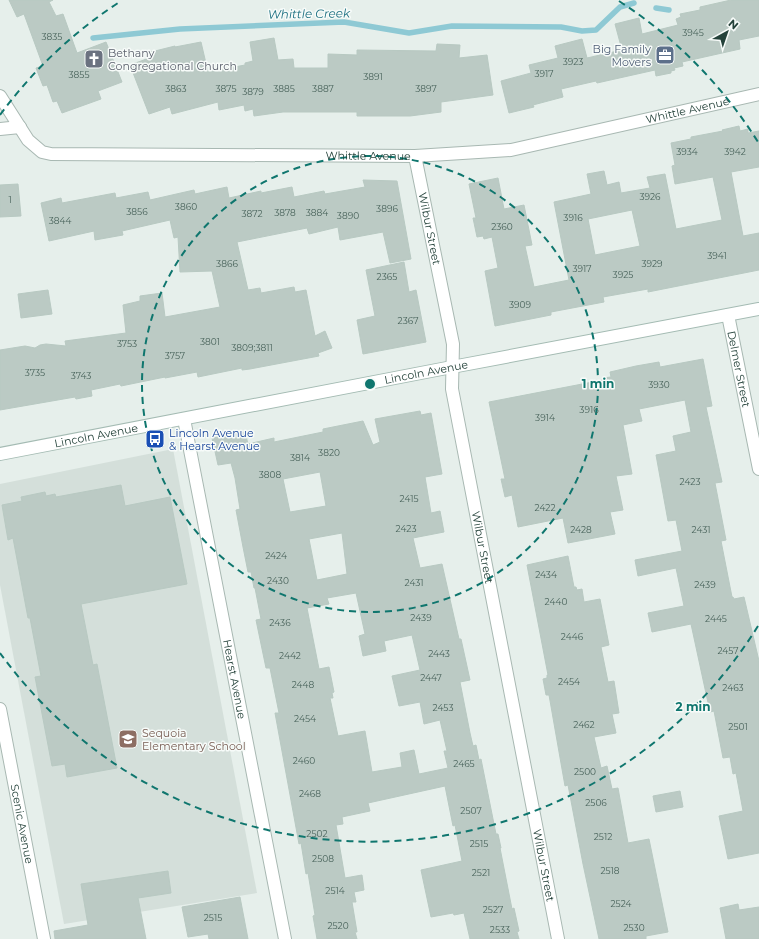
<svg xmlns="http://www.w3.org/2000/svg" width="759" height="939" viewBox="0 0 759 939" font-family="Montserrat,sans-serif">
<rect width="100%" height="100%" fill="#e6efeb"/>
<!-- built -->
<path fill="#d4dfda" d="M173 449 257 893 64 924 0 585V484Z"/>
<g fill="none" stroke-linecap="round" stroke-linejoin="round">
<!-- stream -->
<g stroke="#8ec9d4" stroke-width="5.5">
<path d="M656 8 669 10"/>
<path d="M93 38 180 29 344 22 409 33 452 26 561 27 582 31 596 30 620 7 634 3"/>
</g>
</g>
<!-- building -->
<g fill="#bbcac4" stroke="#b8c9c2" fill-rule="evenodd">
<path d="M9 0H53L49 2 56 16 63 14 77 53 106 42 122 82 98 91 101 99 62 113 57 101 53 102 47 85 43 86 36 68 43 66 24 14 17 17Z"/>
<path d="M731 0H759V36L739 40 740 49 682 62 683 66 674 68 675 70 671 71V73L656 76 655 70 597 83 596 81 561 89 563 97 533 105 534 107 509 113 501 81 531 73 529 65 558 58 555 46 582 39 587 58 622 50 615 24 639 18 642 34 678 25 676 19 681 17 680 14 700 10V7Z"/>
<path d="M274 38 278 60 293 59 294 68H328V54L357 55V50L436 51 437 44 460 45 459 58 487 55 493 95 441 102V112L410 116H357V112H283L254 116 253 109 245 111 244 105 219 110 218 102 172 114 170 107 149 114 130 65 152 57 151 52 175 46V47L201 42 208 72 245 65V63L253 61 250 42Z"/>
<path d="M739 126 740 131 748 129V133L759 131V167L731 172 743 236 759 233V270L648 292V289L603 297 604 302 551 312V315L495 326 485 271 498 268 492 237 484 239 483 236 477 237 473 218H476L469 184 498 178 504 209 524 205 532 245 525 246 534 287 569 280 554 202 591 194 587 174 604 171 607 185 619 182 621 193 650 188 647 177 665 174 676 229 722 220 713 177 675 184 672 166 675 165 671 143 691 139V137L723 131 722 130ZM632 210 640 246 595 255 588 219Z"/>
<path d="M363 180 397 181 411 259 390 263 383 232 340 240 338 227 309 234 307 228 237 242 248 290 260 288 261 293 294 287 295 292 306 290 315 336 325 331 332 348 318 353 319 356 250 369 242 370V368L198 377 197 372 165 378V377L121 386 120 384 91 390 92 396 76 399 75 397 0 410V350L25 346 35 348 40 345 46 344 66 346 65 341 126 333 123 305 140 301V296L162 293 165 317 220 307 212 271 180 272 178 237 174 238 170 220 122 231 123 235 95 240 94 231 49 241 41 203 61 198 62 203 115 193 116 198 148 192 150 200 194 190 195 194 227 187 229 198 261 191V193L292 187 294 197 324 191 325 194 365 187Z"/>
<path d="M18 184 21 216 0 217V185Z"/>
<path d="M404 262 409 292 416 290 426 342 363 354 357 320 375 316 366 270Z"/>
<path d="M48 290 52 314 21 318 18 294Z"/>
<path d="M703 359 712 406 706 407 722 482 715 483 726 540 721 541 732 597H733L734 599 744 597 759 661V853L728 859 719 816 743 811 736 773 733 774 730 757 723 758 714 711 710 712 691 624 652 632 648 613 684 606 676 568 638 576 635 560 682 551 676 520 668 521 656 455 676 451 673 436 691 432 685 400 639 409 642 421 623 425 632 474 616 476 623 510 610 512 615 534 568 543 563 518 518 527 512 495 505 497 501 479H505L489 402 603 380V378L611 377 610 372 636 366 659 362 660 367Z"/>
<path d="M420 411 421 415 431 413 442 474 425 477 431 513 440 511 444 532 413 538 420 568 442 564 459 639H461L470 680 460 682 470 733 473 746 476 745 479 760 481 759 496 834H498L501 848H500L512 909 514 908 519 931 517 932 519 939H470L464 913 454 915 453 913 431 917 421 870 462 861 455 825 453 826 445 786 368 803 370 811 342 817 343 824 336 825 345 878 362 875 364 890 354 892 356 902H352L357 932H355L357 939H317L313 916 315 915 308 873 306 874 301 843 299 844 275 713H279L270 668H266L256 620 261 619 255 588H254L251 572H248L243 547 236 510 240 509 235 478 231 463 218 465 212 438 245 432 248 444 274 438V442L323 432V429L363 421 373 445 380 442 375 419ZM320 472 326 506 290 512 283 479ZM342 533 347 574 317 580 309 539ZM356 593 365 634 359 636 363 656 386 651 384 641 412 635 420 670 392 676 399 706 420 702 424 724 440 720 447 751H444L448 768 419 774 414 750 400 753 402 767 372 772 365 731 338 736 330 698H333L332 693 334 692 329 667 319 669 307 608 329 604 327 598Z"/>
<path d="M121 485 125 506 170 497 187 584 81 604 93 665 97 664 117 768 67 777 65 764 52 766 35 677 41 676 30 618H28L13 538 8 540 2 505 22 501 21 497 45 492 46 496 55 494 56 497Z"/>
<path d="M568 556 574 587H576L577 590 582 589 584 602 600 599 609 645 601 647 608 682 614 681 619 713 612 714 616 733 594 737 601 768 607 766 612 789 618 788 628 843 649 839 668 932 646 936V939H599L583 864 568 785 565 786 549 695H546L543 679 547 678V675H548L527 565Z"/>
<path d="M680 791 683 807 656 812 653 796Z"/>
<path d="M168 871 171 893 138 898 146 939H55L54 931 88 925 81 884Z"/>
<path d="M240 897 248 939H209L208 934 188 937 182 907Z"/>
<path d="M738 904 739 910 759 907V939H726L720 908Z"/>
</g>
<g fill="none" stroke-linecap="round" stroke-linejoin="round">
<defs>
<g id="street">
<path id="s1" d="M0 96 28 140 42 152 51 154 415 156 511 150 759 94"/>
<path d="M0 129 20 127"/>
<path id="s2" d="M415 156 453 344 452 389 558 939"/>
<path id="s3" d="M728 315 759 469"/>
<path id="s4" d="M184 419 285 939"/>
<path id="s5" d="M0 709 44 939"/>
</g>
<g id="secondary">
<path id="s6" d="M0 454 452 367 759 309"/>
</g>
</defs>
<!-- street casing -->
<use href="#street" stroke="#a8b8b2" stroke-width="14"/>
<!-- secondary casing -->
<use href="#secondary" stroke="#a4bbb3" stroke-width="14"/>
<!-- street -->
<use href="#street" stroke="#fff" stroke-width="12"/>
<!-- secondary -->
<use href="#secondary" stroke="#fff" stroke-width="12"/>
</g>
<!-- distance rings -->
<g fill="none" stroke="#0f766e" stroke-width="2" stroke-dasharray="7 5">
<circle cx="370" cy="384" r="228"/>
<path d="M758 626A457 457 0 0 1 0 653M0 115A457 457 0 0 1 121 1M619 1A457 457 0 0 1 758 142"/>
</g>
<!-- icons -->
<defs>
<symbol id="office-square" viewBox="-11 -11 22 22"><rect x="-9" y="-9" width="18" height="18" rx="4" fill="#5c6f8a" stroke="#f7fbf9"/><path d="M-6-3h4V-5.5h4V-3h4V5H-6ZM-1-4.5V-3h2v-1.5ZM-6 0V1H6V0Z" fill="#fff"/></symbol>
<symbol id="church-square" viewBox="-11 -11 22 22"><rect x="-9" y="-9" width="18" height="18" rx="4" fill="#6b7280" stroke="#f7fbf9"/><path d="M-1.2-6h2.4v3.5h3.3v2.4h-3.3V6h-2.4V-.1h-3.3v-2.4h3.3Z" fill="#fff"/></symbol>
<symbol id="bus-square" viewBox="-11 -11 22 22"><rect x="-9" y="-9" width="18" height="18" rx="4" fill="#1a4fb4" stroke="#f7fbf9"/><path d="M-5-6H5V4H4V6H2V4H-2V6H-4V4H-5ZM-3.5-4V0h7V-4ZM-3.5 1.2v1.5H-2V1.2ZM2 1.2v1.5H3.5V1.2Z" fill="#fff"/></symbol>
<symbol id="school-square" viewBox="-11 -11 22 22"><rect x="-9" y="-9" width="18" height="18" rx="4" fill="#8d6e63" stroke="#f7fbf9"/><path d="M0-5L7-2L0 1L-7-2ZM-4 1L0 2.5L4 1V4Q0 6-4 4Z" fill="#fff"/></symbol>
</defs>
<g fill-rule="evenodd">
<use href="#office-square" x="654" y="44" width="22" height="22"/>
<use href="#church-square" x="83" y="48" width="22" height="22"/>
<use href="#bus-square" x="144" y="428" width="22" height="22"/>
<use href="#school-square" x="117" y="728" width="22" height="22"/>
</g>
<g text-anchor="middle" stroke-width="3" stroke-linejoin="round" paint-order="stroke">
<!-- number labels -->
<g font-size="9" fill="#4a645c">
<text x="693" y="36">3945</text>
<text x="52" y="40">3835</text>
<text x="573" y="65">3923</text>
<text x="544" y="77">3917</text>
<text x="79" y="78">3855</text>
<text x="373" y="80">3891</text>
<text x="176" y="92">3863</text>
<text x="226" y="92">3875</text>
<text x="284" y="92">3885</text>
<text x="323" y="92">3887</text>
<text x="426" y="92">3897</text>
<text x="253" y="95">3879</text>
<text x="687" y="155">3934</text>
<text x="735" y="155">3942</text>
<text x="650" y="200">3926</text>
<text x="10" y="203">1</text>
<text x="186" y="210">3860</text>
<text x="387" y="212">3896</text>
<text x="137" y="215">3856</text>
<text x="285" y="216">3878</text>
<text x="317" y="216">3884</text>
<text x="252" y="217">3872</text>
<text x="348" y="219">3890</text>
<text x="573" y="221">3916</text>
<text x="60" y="224">3844</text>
<text x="502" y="230">2360</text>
<text x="717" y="259">3941</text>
<text x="227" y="267">3866</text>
<text x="652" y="267">3929</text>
<text x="582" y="272">3917</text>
<text x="623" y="278">3925</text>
<text x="387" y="280">2365</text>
<text x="520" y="308">3909</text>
<text x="408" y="324">2367</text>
<text x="210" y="345">3801</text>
<text x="127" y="347">3753</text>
<text x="252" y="351">3809;3811</text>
<text x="175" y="359">3757</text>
<text x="35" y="376">3735</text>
<text x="81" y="379">3743</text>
<text x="659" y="388">3930</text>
<text x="589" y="413">3916</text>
<text x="545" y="421">3914</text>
<text x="329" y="456">3820</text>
<text x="300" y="461">3814</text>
<text x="270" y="478">3808</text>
<text x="690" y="485">2423</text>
<text x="409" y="502">2415</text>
<text x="545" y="511">2422</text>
<text x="406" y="532">2423</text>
<text x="581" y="533">2428</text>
<text x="701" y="533">2431</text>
<text x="276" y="559">2424</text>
<text x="546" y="578">2434</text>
<text x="278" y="584">2430</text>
<text x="414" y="586">2431</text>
<text x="705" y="588">2439</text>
<text x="556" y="605">2440</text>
<text x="421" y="621">2439</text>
<text x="716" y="622">2445</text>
<text x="280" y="626">2436</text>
<text x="572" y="640">2446</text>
<text x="728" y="654">2457</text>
<text x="439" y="657">2443</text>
<text x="290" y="659">2442</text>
<text x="431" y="681">2447</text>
<text x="569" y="685">2454</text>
<text x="303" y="688">2448</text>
<text x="733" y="691">2463</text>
<text x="443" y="711">2453</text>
<text x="305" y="722">2454</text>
<text x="584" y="728">2462</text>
<text x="738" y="730">2501</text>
<text x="304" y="764">2460</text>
<text x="464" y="767">2465</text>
<text x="585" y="775">2500</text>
<text x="310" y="797">2468</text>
<text x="596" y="806">2506</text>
<text x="471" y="814">2507</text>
<text x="317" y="837">2502</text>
<text x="603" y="840">2512</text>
<text x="479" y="847">2515</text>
<text x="323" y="862">2508</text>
<text x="610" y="874">2518</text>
<text x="481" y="876">2521</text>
<text x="335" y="894">2514</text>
<text x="621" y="907">2524</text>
<text x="493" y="913">2527</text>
<text x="213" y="921">2515</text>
<text x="338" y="929">2520</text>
<text x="634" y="931">2530</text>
<text x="500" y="933">2533</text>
</g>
<!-- service labels -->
<g font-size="11" fill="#4e5e75" stroke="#f7fbf9" text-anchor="end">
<text x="651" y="53">Big Family<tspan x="651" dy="13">Movers</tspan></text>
</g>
<!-- worship labels -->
<g font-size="11" fill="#5b616d" stroke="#f7fbf9" text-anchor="start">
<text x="108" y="57">Bethany<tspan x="108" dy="13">Congregational Church</tspan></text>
</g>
<!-- street labels -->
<g font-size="11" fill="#24423a" stroke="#f7fbf9">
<text dy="4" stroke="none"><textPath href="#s1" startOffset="721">Whittle Avenue</textPath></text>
<text dy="4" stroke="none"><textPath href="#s1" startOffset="397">Whittle Avenue</textPath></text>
<text dy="4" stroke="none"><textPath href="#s2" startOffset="74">Wilbur Street</textPath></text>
<text dy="4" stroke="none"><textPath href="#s3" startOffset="55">Delmer Street</textPath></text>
<text dy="4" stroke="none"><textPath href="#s6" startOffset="434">Lincoln Avenue</textPath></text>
<text dy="4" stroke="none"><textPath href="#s6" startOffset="98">Lincoln Avenue</textPath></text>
<text dy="4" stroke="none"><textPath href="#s2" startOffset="398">Wilbur Street</textPath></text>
<text dy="4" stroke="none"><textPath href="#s4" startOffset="265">Hearst Avenue</textPath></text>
<text dy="4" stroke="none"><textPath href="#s5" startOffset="117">Scenic Avenue</textPath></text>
<text dy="4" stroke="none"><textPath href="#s2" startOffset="722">Wilbur Street</textPath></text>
</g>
<!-- transit labels -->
<g font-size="11" fill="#164399" stroke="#f7fbf9" text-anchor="start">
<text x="169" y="437">Lincoln Avenue<tspan x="169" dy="13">&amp; Hearst Avenue</tspan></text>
</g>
<!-- education labels -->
<g font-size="11" fill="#785e54" stroke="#f7fbf9" text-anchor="start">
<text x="142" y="737">Sequoia<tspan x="142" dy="13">Elementary School</tspan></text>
</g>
<!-- water labels -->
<g font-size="12" font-style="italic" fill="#1c6f80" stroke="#f7fbf9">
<text transform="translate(309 14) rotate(-1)" y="4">Whittle Creek</text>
</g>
</g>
<circle cx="370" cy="384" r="6" fill="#0f766e" stroke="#f7fbf9" stroke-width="2"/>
<g font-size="12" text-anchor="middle" font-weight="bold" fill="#0f766e" stroke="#f7fbf9" stroke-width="3" stroke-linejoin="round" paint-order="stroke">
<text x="598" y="388">1 min</text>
<text x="693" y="711">2 min</text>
</g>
<!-- north arrow -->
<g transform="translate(727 32) rotate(40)" stroke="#f7fbf9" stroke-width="3" paint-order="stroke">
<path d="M0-3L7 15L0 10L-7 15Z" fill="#24423a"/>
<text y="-6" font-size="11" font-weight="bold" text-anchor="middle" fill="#24423a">N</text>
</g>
</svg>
